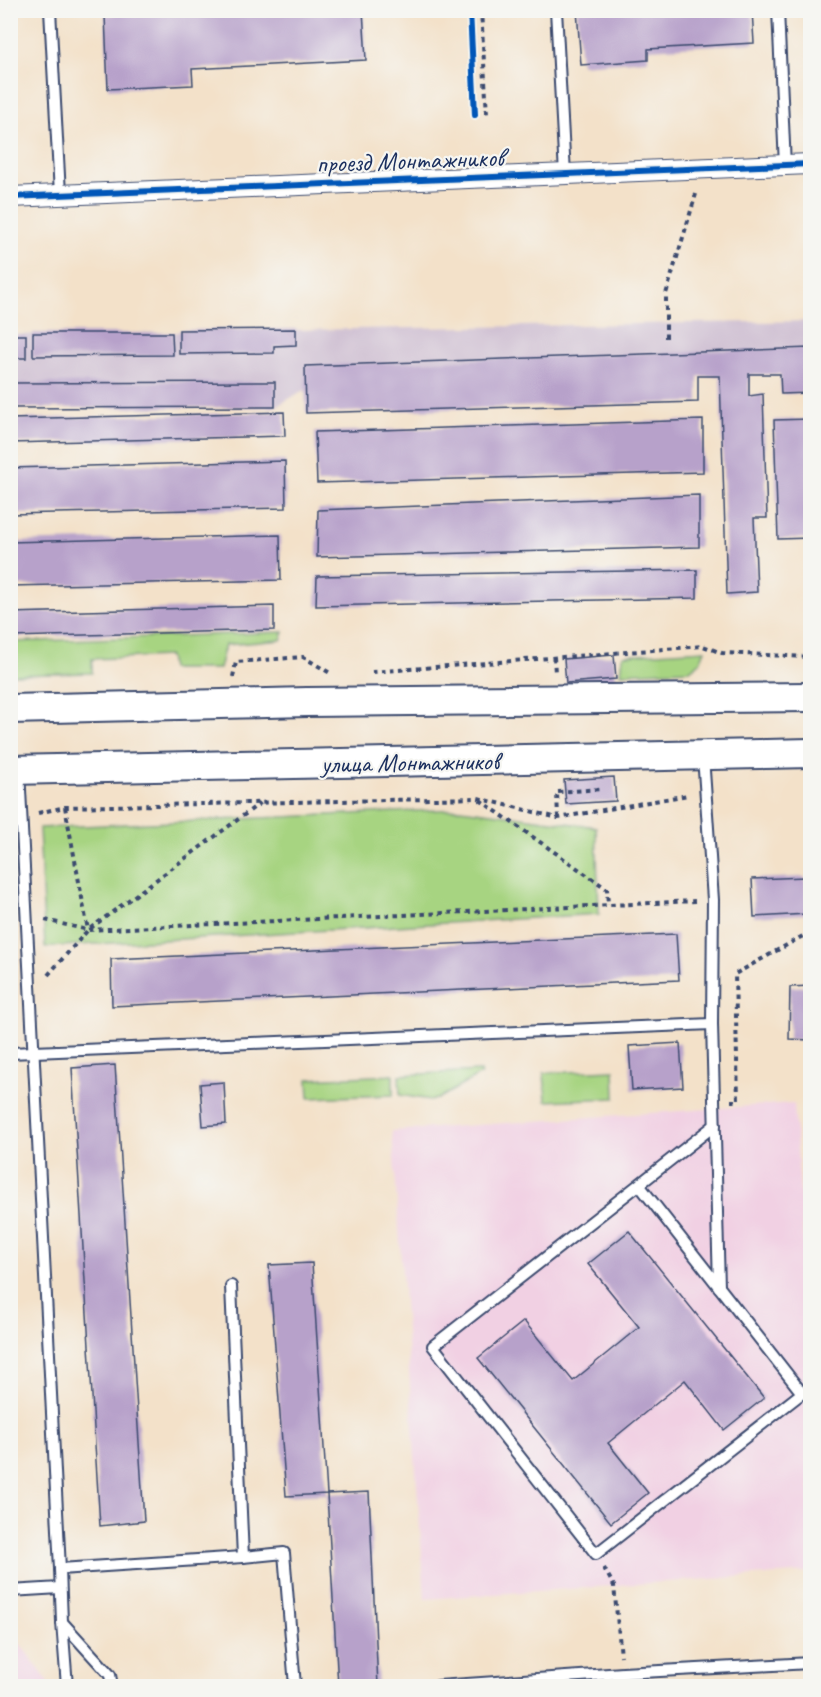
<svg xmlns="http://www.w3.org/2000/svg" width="821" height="1697" viewBox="0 0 821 1697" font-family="Caveat,sans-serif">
<rect width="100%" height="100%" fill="#f6f6f2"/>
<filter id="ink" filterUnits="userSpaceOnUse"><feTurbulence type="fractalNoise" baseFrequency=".0167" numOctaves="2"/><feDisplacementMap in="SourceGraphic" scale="12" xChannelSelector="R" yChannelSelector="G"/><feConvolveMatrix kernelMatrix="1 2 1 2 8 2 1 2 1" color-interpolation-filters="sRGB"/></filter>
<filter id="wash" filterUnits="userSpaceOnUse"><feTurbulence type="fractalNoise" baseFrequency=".008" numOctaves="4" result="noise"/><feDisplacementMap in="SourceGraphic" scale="24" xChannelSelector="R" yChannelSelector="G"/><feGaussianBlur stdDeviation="1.35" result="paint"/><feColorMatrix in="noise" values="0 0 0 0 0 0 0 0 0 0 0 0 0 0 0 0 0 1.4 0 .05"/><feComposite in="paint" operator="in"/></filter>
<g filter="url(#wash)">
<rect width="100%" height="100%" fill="#f3e1c9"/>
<!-- built -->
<g fill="#f1d0e3">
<path d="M794 1103 810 1334V1572L425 1599 392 1131Z"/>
<path d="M10 1630 47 1680 48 1686H11Z"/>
</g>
<!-- industrial -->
<path fill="#cebed1" d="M810 321V373L306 389 275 407 11 408 10 335Z"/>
<!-- green -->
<g fill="#a7d481" stroke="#618270" stroke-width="1.5">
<path d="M284 632 281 640 225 645 219 669H171L169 656 92 659V673L11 675V642Z"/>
<path d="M705 650 700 662 690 670 621 673 623 655Z"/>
<path d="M461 809 596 827 599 914 45 947 39 828Z"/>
<path d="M614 1070 615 1098 546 1101 544 1073Z"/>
<path d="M481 1071V1074L438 1099 431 1100 400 1095 399 1075Z"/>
<path d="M393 1075V1095L309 1098 308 1079Z"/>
</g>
<g id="blocks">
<!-- building -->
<g fill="#b7a1ca">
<path d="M188 10H363L366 60 192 69 193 85 108 89 105 15Z"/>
<path d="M577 10H752L754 43 648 49V60L581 65Z"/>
<path d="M296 329V345L274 346V353L179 354V330Z"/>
<path d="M33 333H172L173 355 33 356Z"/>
<rect x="10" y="335" width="16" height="23"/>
<path d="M810 348V393L781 394 780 374H749V396L763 394 767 518H754L757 592 727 594 720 376H698V402L306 413 305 366Z"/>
<path d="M275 382V407L10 408V383Z"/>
<path d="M284 412 285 436 10 443V419Z"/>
<path d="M810 419V538L778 539 774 420Z"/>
<path d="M703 420V472L317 483 315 432Z"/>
<path d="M285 461 286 508 10 514V468Z"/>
<path d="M699 495V547L317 557 318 510Z"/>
<path d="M280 535 281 580 10 586V542Z"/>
<path d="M697 570V598L316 606 317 576Z"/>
<path d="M274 606V630L10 637V613Z"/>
<path d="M614 655 616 679 566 683 564 659Z"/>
<path d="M614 777 616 801 566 804 564 780Z"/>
<path d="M805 877 807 914 754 917 752 879Z"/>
<path d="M676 934 679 980 112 1006 111 959Z"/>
<path d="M810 986V1040L789 1039 790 987Z"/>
<path d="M680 1043 683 1087 632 1090 629 1046Z"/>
<path d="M115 1065 144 1521 100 1526 72 1068Z"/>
<path d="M224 1082 226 1124 203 1126 200 1084Z"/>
<path d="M629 1231 764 1398 724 1430 685 1380 608 1443 648 1493 611 1523 478 1358 524 1321 573 1381 639 1327 588 1264Z"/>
<path d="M312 1263 327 1494 286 1496 269 1265Z"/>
<path d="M369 1492 378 1686H338L327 1494Z"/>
</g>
</g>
</g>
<g filter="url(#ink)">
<use href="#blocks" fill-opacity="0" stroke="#3b4a6e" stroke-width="1.5"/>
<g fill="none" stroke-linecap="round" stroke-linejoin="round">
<defs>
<g id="service">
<path d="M50 10 60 194"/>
<path d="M556 10 565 174"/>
<path d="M778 10 785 166"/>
<path d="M703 756 713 900 712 1024 719 1287"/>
<path d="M19 770 60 1569 243 1557 231 1286"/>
<path d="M10 1053 712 1024"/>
<path d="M640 1186 802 1393 596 1554 433 1346 715 1125"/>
<path d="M243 1557 284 1553 295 1686"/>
<path d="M60 1569 62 1622 110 1675 112 1686"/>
<path d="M10 1591 60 1588"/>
<path d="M62 1622 67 1686"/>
<path d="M438 1686 623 1673 810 1663"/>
</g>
<path id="minor" d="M10 197 810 164"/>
<g id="secondary">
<path d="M10 709 307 702 810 697"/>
<path d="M10 770 810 753"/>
</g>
</defs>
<!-- service casing -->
<use href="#service" stroke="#3b4a6e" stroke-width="14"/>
<!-- minor casing -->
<use href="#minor" stroke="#3b4a6e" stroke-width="22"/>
<!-- secondary casing -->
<use href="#secondary" stroke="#3b4a6e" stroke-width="32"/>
<!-- path -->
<g stroke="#3b4a6e" stroke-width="4" stroke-dasharray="4.5 4.5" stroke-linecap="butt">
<path d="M481 10 487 115"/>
<path d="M666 338V294L696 194"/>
<path d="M554 657 555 673"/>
<path d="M372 672 703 646 722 653 810 657"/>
<path d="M233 677 236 662 303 657 332 674"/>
<path d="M480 800 607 889 608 905"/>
<path d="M65 807 88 930"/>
<path d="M38 813 65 807 478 798 558 818 688 795"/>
<path d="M558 818 557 792 602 789"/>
<path d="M45 920 88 930 695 901"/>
<path d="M48 975 88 930 263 801"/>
<path d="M731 1101H738L735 974 810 932"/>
<path d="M604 1568 614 1586 621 1656"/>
</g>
<!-- service -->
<use href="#service" stroke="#fff" stroke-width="10"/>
<!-- minor -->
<use href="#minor" stroke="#fff" stroke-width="20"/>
<!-- secondary -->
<use href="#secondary" stroke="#fff" stroke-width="28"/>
<defs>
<g id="cycleway">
<path d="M470 10 475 115"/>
<path d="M10 197 810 164"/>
</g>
</defs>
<!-- cycleway casing -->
<use href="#cycleway" stroke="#f6f6f2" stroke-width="10"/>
<!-- cycleway -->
<use href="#cycleway" stroke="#0057b8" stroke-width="6"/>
</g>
</g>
<g text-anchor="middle" stroke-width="4.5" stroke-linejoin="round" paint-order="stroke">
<!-- street labels -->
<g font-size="26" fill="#1b2f5e" stroke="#f6f6f2">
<text transform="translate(410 160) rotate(-2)" y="9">проезд Монтажников</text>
<text transform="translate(410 762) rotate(-1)" y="9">улица Монтажников</text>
</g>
</g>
<!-- margin -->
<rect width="821" height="1697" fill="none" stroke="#f6f6f2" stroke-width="36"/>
</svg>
